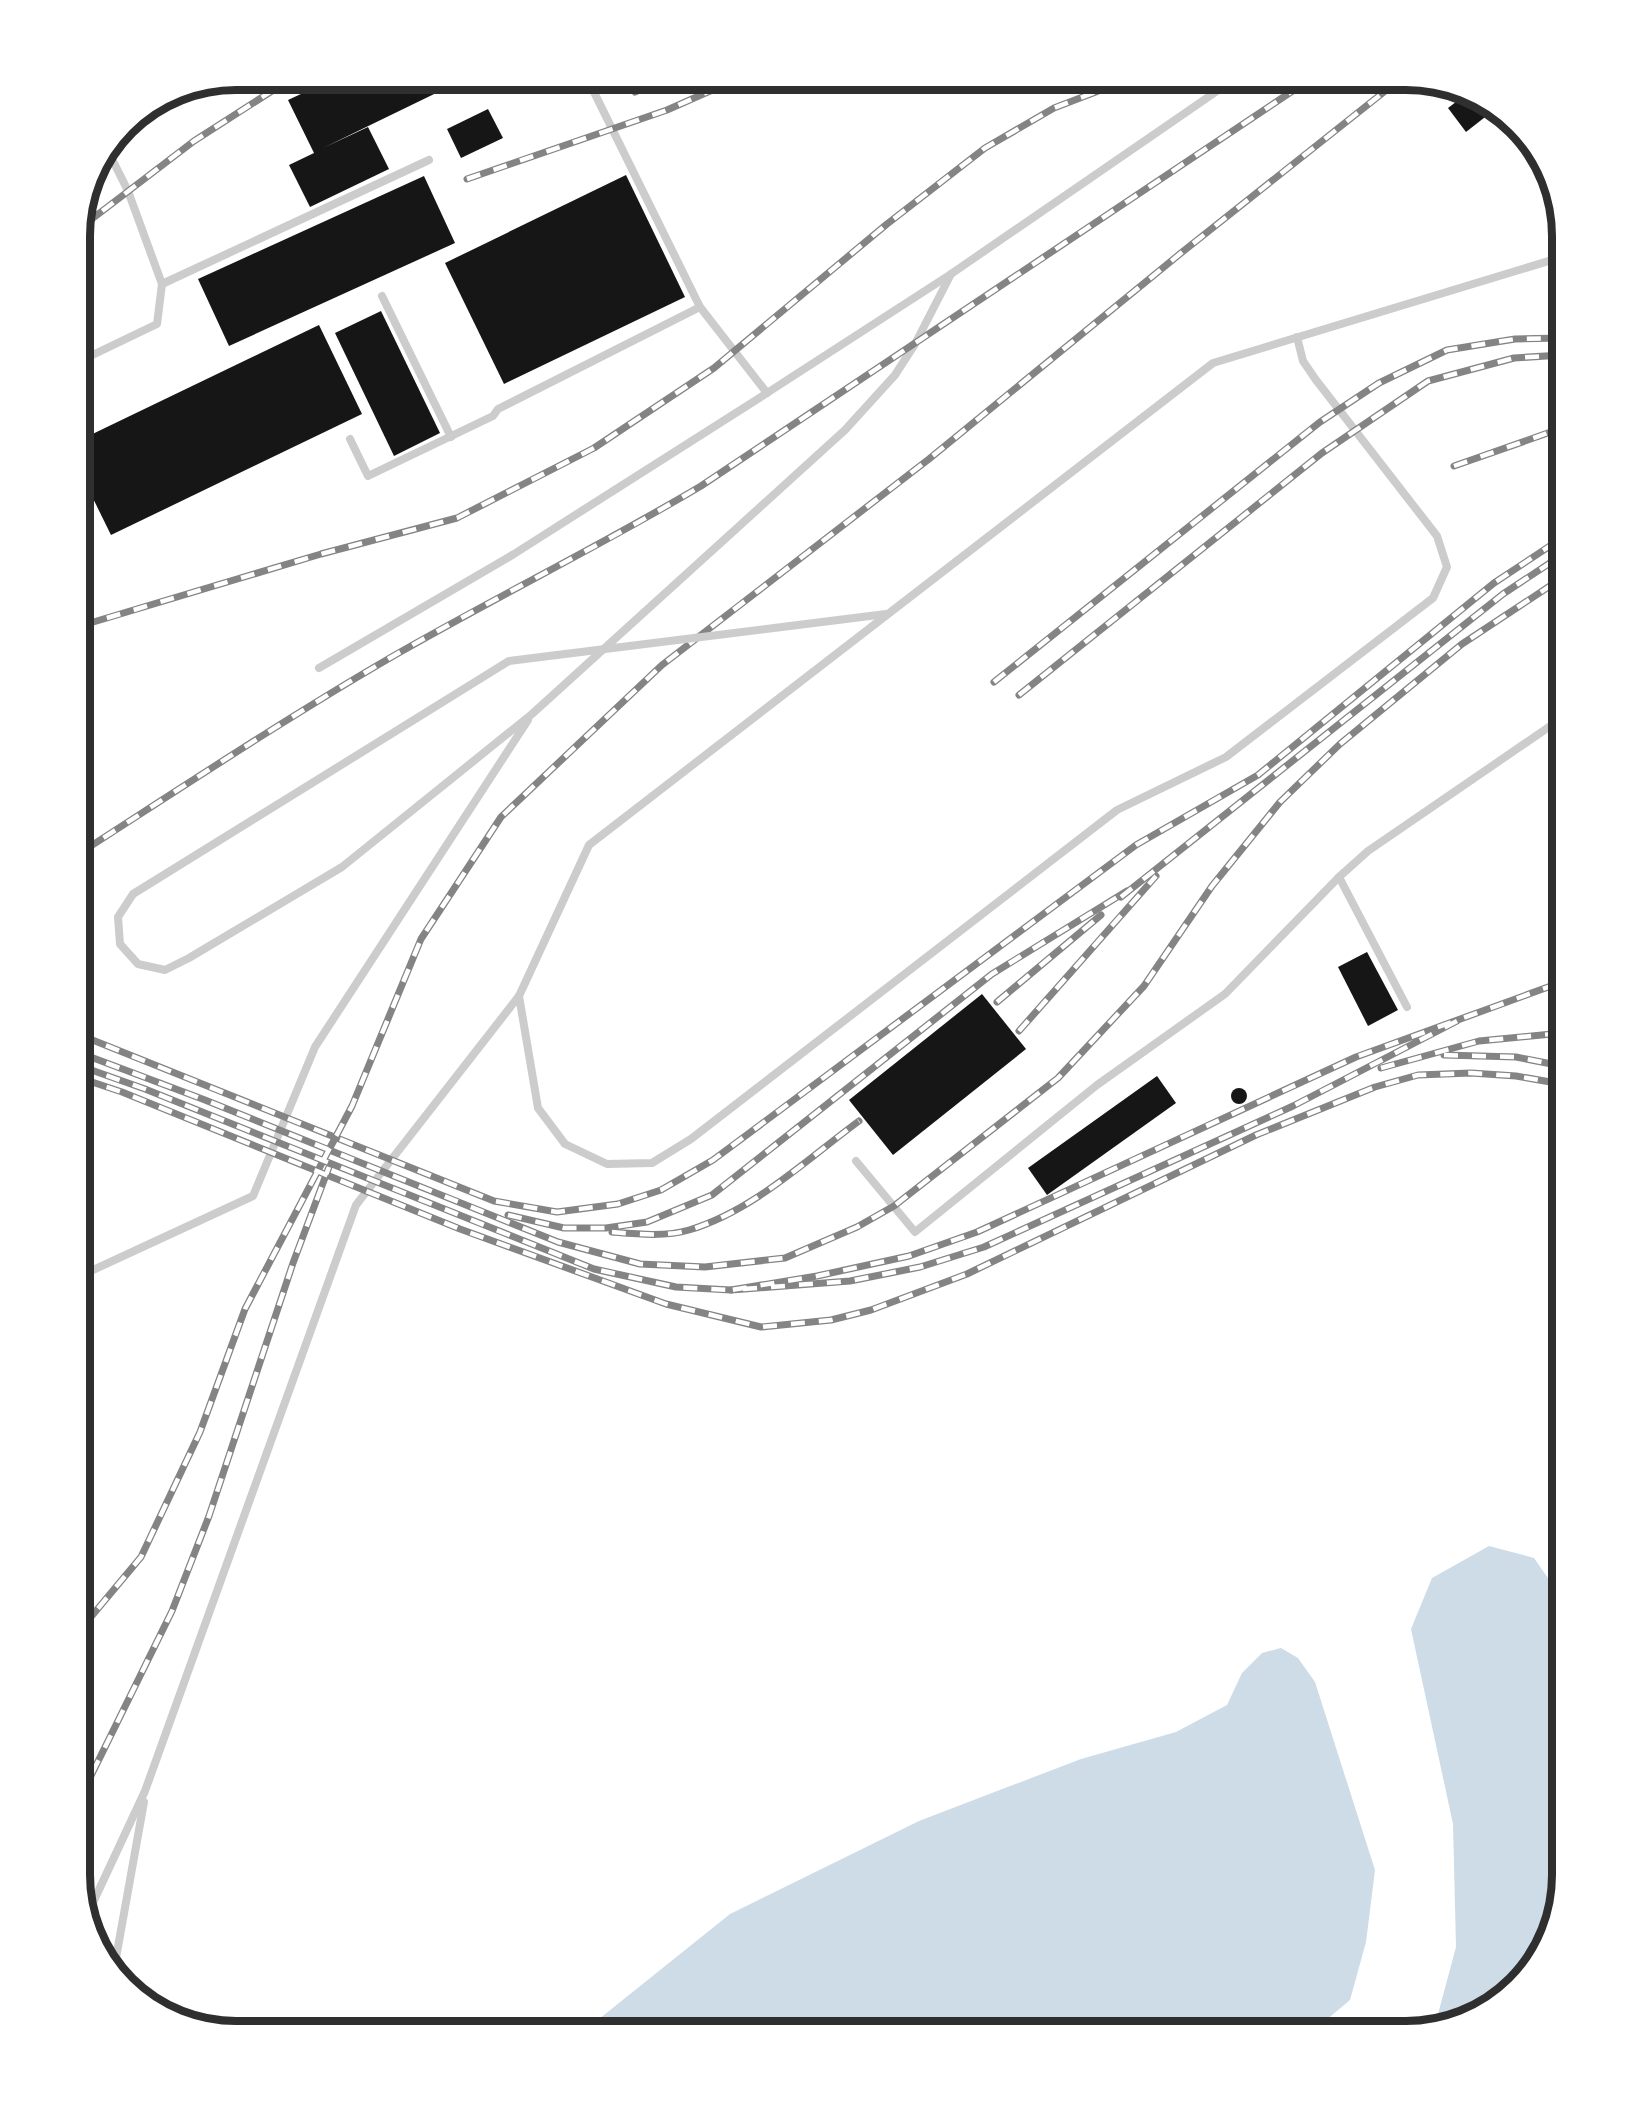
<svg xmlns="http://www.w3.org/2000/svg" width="1642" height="2111" viewBox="0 0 1642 2111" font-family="'DejaVu Sans',sans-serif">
<rect width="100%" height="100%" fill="#fff"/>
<!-- water -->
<g fill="#cedce8">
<path d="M1489 1546 1534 1558 1562 1598V1875L1542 1953 1493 2005 1428 2025 1438 2014 1456 1947 1453 1824 1411 1629 1432 1578Z"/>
<path d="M1281 1648 1298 1658 1315 1682 1375 1870 1366 1942 1350 2000 1313 2031H584L730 1914 919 1821 1081 1759 1176 1732 1227 1705 1242 1673 1262 1653Z"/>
</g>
<!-- building -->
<g fill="#161616">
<path d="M331 80H463L323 148 368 127 389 169 310 207 289 165 314 153 288 100Z"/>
<path d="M920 80H958L927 94Z"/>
<path d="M1465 95 1484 101 1494 110 1466 132 1448 108Z"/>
<path d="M488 109 503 138 461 158 447 129Z"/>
<path d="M626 175 685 297 504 384 445 263Z"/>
<path d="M424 176 455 243 229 346 198 279Z"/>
<path d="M381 311 440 433 394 456 335 333Z"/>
<path d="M319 325 362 414 111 535 80 472V440Z"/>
<path d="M1367 952 1398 1010 1368 1026 1338 967Z"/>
<path d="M982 994 1026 1049 893 1155 849 1100Z"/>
<path d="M1157 1076 1176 1103 1047 1195 1028 1168Z"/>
<circle cx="1239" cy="1096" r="8"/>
</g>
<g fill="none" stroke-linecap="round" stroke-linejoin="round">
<!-- lane -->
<g stroke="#ccc" stroke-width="8">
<path d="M588 80 700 307 767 393"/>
<path d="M162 284 429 160"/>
<path d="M382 296 451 437"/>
<path d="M80 361 157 324 162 284 128 191 108 151"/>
<path d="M350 439 368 476 493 416 498 409 700 307"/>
<path d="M790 626 886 614"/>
<path d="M557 655 509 661 133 894 118 917 120 944 138 964 165 970 189 958 342 867 532 714 845 430 895 375 915 344 951 274"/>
<path d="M319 668 514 554 767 393 951 274 1233 80"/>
<path d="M1339 877 1407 1007"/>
<path d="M519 996 538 1108 565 1144 607 1164 652 1163 691 1139 1117 810 1226 757 1433 598 1447 567 1437 536 1316 380 1303 361 1297 337"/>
<path d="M856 1161 915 1232 1097 1085 1225 994 1339 877 1368 851 1562 718"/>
<path d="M80 1276 253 1196 315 1047 528 720"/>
<path d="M90 1909 145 1791 356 1205 519 996 589 845 1213 363 1562 257"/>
<path d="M114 1969 144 1802"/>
</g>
<defs>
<g id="rail">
<path d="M635 92 661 80"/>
<path d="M467 179 667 110 735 80"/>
<path d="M80 228 194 141 289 80"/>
<path d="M1454 466 1562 428"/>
<path d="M80 626 321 554 457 518 594 448 714 368 887 224 985 148 1054 108 1127 80"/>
<path d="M994 682 1320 422 1379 383 1447 350 1515 339 1562 338"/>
<path d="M1019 695 1322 453 1428 381 1514 358 1562 355"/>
<path d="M80 853C184 786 288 717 395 655 496 597 600 546 701 486L1309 80"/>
<path d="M1121 897 1503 594 1562 555"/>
<path d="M997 1002 1101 915"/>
<path d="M1457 1021 1293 1106 984 1247 920 1267 850 1281 731 1290 817 1276 909 1256 977 1232 1356 1057 1562 982"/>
<path d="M1019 1031 1156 876"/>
<path d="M80 1035 494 1201 557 1212 618 1204 661 1190 713 1160 1136 845 1258 775 1494 583 1562 538"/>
<path d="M80 1053 205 1100 558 1242 640 1264 705 1267 785 1258 857 1227 894 1206 1058 1078 1144 986 1212 886 1280 802 1340 744 1462 644 1562 578"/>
<path d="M1444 1055 1516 1057 1562 1066"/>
<path d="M80 1066 145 1089 594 1269 676 1287 731 1290"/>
<path d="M1381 1068 1479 1041 1562 1033"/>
<path d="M80 1078 122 1092 460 1229 666 1304 761 1327 831 1320 871 1310 967 1274 1256 1135 1375 1087 1418 1075 1471 1073 1516 1076 1562 1084"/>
<path d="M508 1215 564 1228H606L647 1222 712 1195 992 974 1127 891"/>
<path d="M612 1232C636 1234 666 1237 689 1230 753 1211 806 1160 859 1121"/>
<path d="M80 1630 141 1557 200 1432 245 1309 352 1106 421 939 501 817 662 665 929 459 1181 253 1399 80"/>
<path d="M80 1798 172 1611 209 1516 293 1263 329 1167"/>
</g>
</defs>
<!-- rail casing -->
<use href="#rail" stroke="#848484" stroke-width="7"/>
<!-- rail -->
<use href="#rail" stroke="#fff" stroke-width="4.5" stroke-dasharray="14" stroke-linecap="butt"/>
<!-- lane-bridge -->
<path stroke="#ccc" stroke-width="8" d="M557 655 790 626"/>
</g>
<!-- crop -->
<path d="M0 0H1642V2111H0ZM236 90H1406A146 146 0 0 1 1552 236V1875A146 146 0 0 1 1406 2021H236A146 146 0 0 1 90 1875V236A146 146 0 0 1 236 90Z" fill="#fff" fill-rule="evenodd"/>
<path fill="none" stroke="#2f2f2f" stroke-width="8" d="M236 90H1406A146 146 0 0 1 1552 236V1875A146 146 0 0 1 1406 2021H236A146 146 0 0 1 90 1875V236A146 146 0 0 1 236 90Z"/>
</svg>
